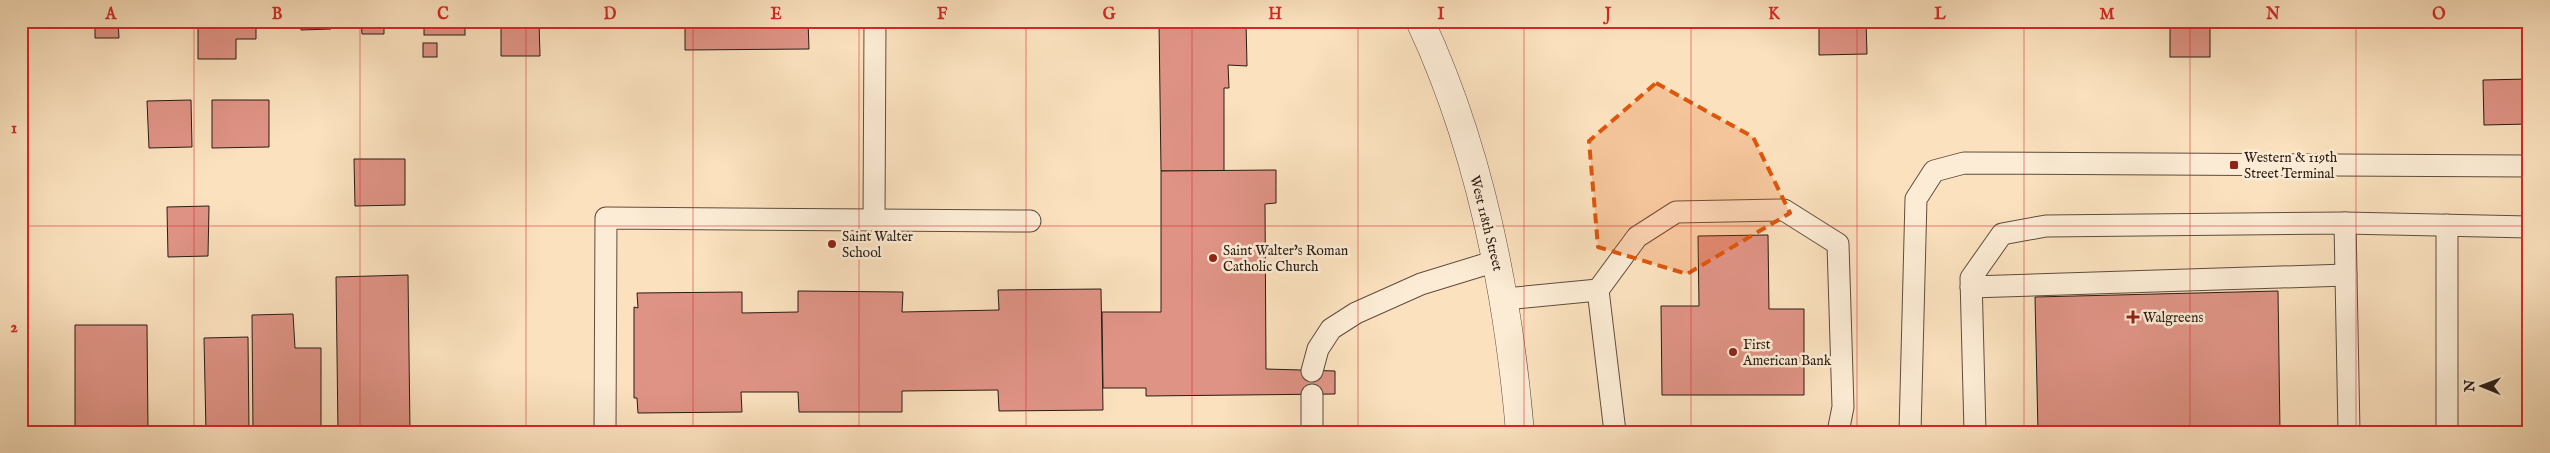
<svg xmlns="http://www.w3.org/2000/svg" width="2550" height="453" viewBox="0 0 2550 453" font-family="'IM FELL English',serif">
<rect width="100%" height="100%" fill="#fbe1be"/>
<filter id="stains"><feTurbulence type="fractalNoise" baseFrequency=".004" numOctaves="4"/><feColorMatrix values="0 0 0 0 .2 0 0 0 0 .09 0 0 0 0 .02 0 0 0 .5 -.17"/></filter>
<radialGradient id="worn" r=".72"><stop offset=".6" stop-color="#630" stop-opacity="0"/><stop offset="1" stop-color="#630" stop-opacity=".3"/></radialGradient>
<!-- building -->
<g fill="#df9385" stroke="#2a1c14">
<path d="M95 21H118L119 38H95Z"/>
<path d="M198 21H256V39H236V59H198Z"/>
<path d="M300 21H331V29L301 30Z"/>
<path d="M361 21H384V34H362Z"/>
<rect x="424" y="21" width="41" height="14"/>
<path d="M501 21H539L540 56H501Z"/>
<path d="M685 21H808L809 49 685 50Z"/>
<path d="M983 21H1021V22L983 23Z"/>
<path d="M1159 21H1246L1247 66 1228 65 1229 88H1224V171H1161Z"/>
<rect x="1528" y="21" width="58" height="2"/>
<rect x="1699" y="21" width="38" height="4"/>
<path d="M1819 21H1866L1867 54 1819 55Z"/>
<rect x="2170" y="21" width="40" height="36"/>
<rect x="423" y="43" width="14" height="14"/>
<path d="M2529 79V124L2484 125 2483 80Z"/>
<path d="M191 100 192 147 149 148 147 101Z"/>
<path d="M212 100H269V147L212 148Z"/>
<path d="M354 159H405V205L355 206Z"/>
<path d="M1276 170V203L1265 204 1266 369 1335 371V394L1146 396V388H1103L1102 312H1161V171Z"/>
<path d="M209 206 208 256 168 257 167 207Z"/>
<path d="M1768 235 1769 309H1804V395H1662L1661 306H1699L1698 236Z"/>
<path d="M408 275 410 432H338L336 277Z"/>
<path d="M1101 289 1103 410 999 411 998 390 902 391V412H799L798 392H741L742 412 638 413 637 398H634V307L638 308 637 293 742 292V313L798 312V291L903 292 902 312 999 310 998 290Z"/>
<path d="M2278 291 2280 432H2038L2035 297Z"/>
<path d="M293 314 295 348H321V432H253L252 315Z"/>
<path d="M75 325H147L148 432H75Z"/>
<path d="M248 337 249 432H206L204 338Z"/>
<path d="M21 410 32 432H21Z"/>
</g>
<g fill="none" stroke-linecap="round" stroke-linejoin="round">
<defs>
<g id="service">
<path d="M874 220 1030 221"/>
<path d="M2345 223 2349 432"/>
<path d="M1971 287 2346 275"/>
<path d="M1598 290 1615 432"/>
<path d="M1505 299 1598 290 1637 237 1676 212 1784 210 1838 244 1843 407 1838 432"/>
<path d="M1312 371 1318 349 1331 329 1356 313 1421 284 1496 261"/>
<path d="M1312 395V432"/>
<path d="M605 432 606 218 874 220 875 21"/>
<path d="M1910 432 1916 199 1934 171 1964 163 2529 166"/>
<path d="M1975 432 1971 278 2002 234 2046 226 2345 223 2529 227"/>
<path d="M2447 432V225"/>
</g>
<path id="minor" d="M1420 21C1480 149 1508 292 1520 432"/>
</defs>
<!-- service casing -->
<use href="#service" stroke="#5e4d3e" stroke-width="23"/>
<!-- minor casing -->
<use href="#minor" stroke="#5e4d3e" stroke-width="29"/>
<!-- service -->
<use href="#service" stroke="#fcecd5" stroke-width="21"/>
<!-- minor -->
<use href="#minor" stroke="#fcecd5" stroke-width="28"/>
</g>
<!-- marked area -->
<path fill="#de560c" fill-opacity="0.2" stroke="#de560c" stroke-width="4" stroke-dasharray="10 6" stroke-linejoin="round" d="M1656 83 1753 137 1790 213 1687 274 1598 247 1589 141Z"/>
<!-- grid -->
<path fill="none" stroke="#d62828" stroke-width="1" stroke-opacity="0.55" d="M194 21V432M360 21V432M526 21V432M693 21V432M859 21V432M1026 21V432M1192 21V432M1358 21V432M1524 21V432M1691 21V432M1857 21V432M2024 21V432M2190 21V432M2356 21V432M21 226H2529"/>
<!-- markers -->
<g fill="#8f2418" stroke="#fcecd5" stroke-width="2">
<rect x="2229" y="160" width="10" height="10" rx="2.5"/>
<circle cx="832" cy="244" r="5"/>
<circle cx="1213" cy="258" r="5"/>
<path d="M2130.5 309.5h5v5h5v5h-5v5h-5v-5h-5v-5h5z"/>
<circle cx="1733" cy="352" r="5"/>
</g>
<g text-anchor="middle" stroke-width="5" stroke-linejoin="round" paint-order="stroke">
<!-- poi labels -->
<g font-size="14" fill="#2a1c14" stroke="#fcecd5" text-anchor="start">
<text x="2244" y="162">Western &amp; 119th<tspan x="2244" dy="16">Street Terminal</tspan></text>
<text x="842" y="241">Saint Walter<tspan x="842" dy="16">School</tspan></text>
<text x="1223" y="255">Saint Walter's Roman<tspan x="1223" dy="16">Catholic Church</tspan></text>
<text x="2143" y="322">Walgreens</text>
<text x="1743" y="349">First<tspan x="1743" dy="16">American Bank</tspan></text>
</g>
<!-- street labels -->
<g font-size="14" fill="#2a1c14" stroke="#fcecd5">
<text transform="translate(1487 223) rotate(76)" y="5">West 118th Street</text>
</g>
</g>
<!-- margin -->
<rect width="2550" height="453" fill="none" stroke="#fbe1be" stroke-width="55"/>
<!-- north arrow -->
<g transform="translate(2482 386) rotate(271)" stroke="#fcecd5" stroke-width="4" paint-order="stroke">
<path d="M0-4L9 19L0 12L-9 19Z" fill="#2a1c14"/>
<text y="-8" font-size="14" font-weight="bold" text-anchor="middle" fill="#2a1c14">N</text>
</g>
<rect x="28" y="28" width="2494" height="398" fill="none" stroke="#d62828" stroke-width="2"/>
<g font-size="16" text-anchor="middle" font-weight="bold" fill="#d62828">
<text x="111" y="19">A</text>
<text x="277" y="19">B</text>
<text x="443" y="19">C</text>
<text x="610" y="19">D</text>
<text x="776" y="19">E</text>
<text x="942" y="19">F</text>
<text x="1109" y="19">G</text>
<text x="1275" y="19">H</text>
<text x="1441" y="19">I</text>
<text x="1608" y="19">J</text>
<text x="1774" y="19">K</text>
<text x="1940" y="19">L</text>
<text x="2107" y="19">M</text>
<text x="2273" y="19">N</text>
<text x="2439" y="19">O</text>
<text x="14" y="133">1</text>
<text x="14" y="332">2</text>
</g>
<rect width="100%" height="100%" filter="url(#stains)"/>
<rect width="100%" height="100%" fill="url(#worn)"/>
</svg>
